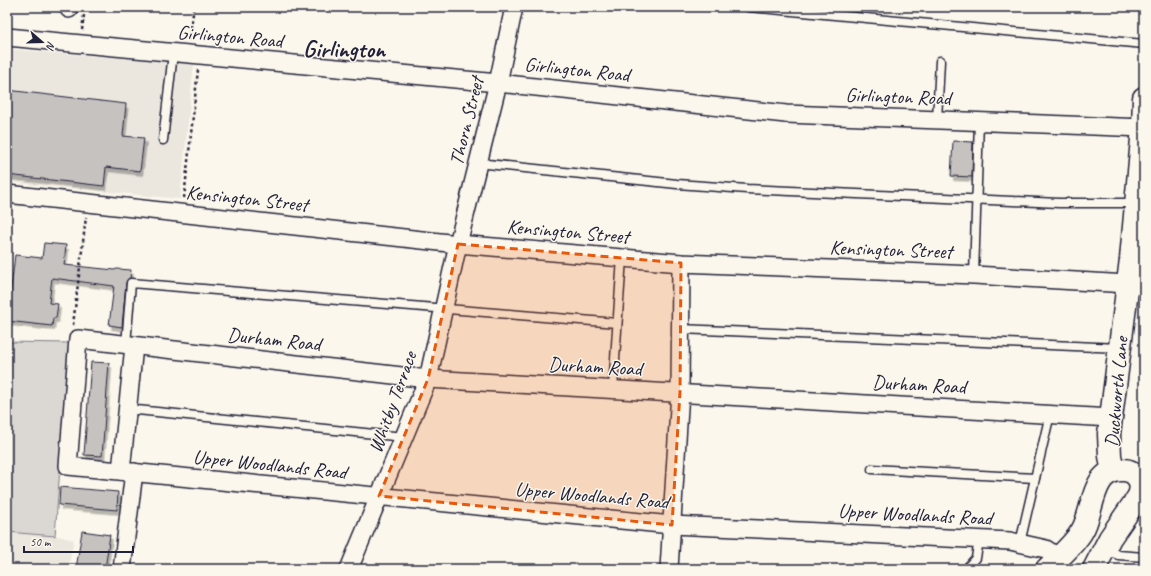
<svg xmlns="http://www.w3.org/2000/svg" width="1151" height="576" viewBox="0 0 1151 576" font-family="Caveat,sans-serif">
<defs>
<filter id="shadow"><feDropShadow dx="2.5" dy="4.5" stdDeviation="0" flood-color="#0004"/></filter>
</defs>
<rect width="100%" height="100%" fill="#fbf7ec"/>
<filter id="ink" filterUnits="userSpaceOnUse"><feTurbulence type="fractalNoise" baseFrequency=".025" numOctaves="2"/><feDisplacementMap in="SourceGraphic" scale="8" xChannelSelector="R" yChannelSelector="G"/><feConvolveMatrix kernelMatrix="1 2 1 2 8 2 1 2 1" color-interpolation-filters="sRGB"/></filter>
<g filter="url(#ink)">
<!-- built -->
<g fill="#ebe7df">
<path d="M7 49 194 64 180 199 7 182Z"/>
<path d="M7 342 69 343 55 535 74 540 68 569H7Z"/>
</g>
<!-- green -->
<path fill="#dbd8d3" stroke="#7e7d87" d="M7 342 69 343 55 536 7 532Z"/>
<!-- building -->
<g fill="#c6c2c0" stroke="#22223b" filter="url(#shadow)">
<path d="M7 90 126 104 123 136 144 138 140 171 106 167 104 186 7 175Z"/>
<path d="M953 141 973 142 972 177 951 176Z"/>
<path d="M44 243 66 245 64 265 115 270 116 269 131 270 130 278 127 280 126 283 122 327 109 325 114 286 52 278 49 303 58 304 56 318H53L52 326 7 321 15 255 42 258Z"/>
<path d="M91 362 109 363 102 456 84 455Z"/>
<path d="M60 487 118 492 117 510 59 505Z"/>
<path d="M82 531 110 535 105 569H76Z"/>
</g>
<g fill="none" stroke-linecap="round" stroke-linejoin="round">
<defs>
<g id="lane">
<path d="M748 7 1144 44"/>
<path d="M937 120 940 61"/>
<path d="M163 140 173 53"/>
<path d="M478 163 677 184 747 189 1059 203H1136"/>
<path d="M974 275 979 121"/>
<path d="M680 329 1119 348"/>
<path d="M126 345 131 283 617 323"/>
<path d="M613 388 622 258"/>
<path d="M127 409 404 437"/>
<path d="M872 469 1035 478"/>
<path d="M1020 543 1050 414"/>
<path d="M1104 549 1118 555 1144 557"/>
<path d="M966 569 976 558 979 540"/>
</g>
<g id="street">
<path d="M69 9V7"/>
<path d="M7 37 498 83 786 114 1144 128"/>
<path d="M7 194 458 244 681 263 974 275 1128 284"/>
<path d="M121 471 134 346"/>
<path d="M1058 557 1046 549 1010 541 672 525 68 466 78 339 428 379 1111 418"/>
<path d="M122 569 134 472"/>
<path d="M349 569 428 379 458 244 498 83 514 7"/>
<path d="M669 569 680 392 681 263"/>
</g>
<g id="secondary">
<path d="M1113 471 1110 456 1109 434 1131 259 1143 128 1144 98"/>
<path d="M1047 569C1059 557 1073 546 1082 531 1094 512 1091 468 1123 470 1129 470 1135 473 1138 478 1142 484 1141 490 1139 496"/>
<path d="M1094 569 1110 538 1139 496 1144 491"/>
</g>
</defs>
<!-- lane casing -->
<use href="#lane" stroke="#22223b" stroke-width="11"/>
<!-- street casing -->
<use href="#street" stroke="#22223b" stroke-width="20"/>
<!-- secondary casing -->
<use href="#secondary" stroke="#22223b" stroke-width="25"/>
<!-- path -->
<g stroke="#22223b" stroke-width="2.5" stroke-dasharray="3 3" stroke-linecap="butt">
<path d="M82 30 84 15"/>
<path d="M189 40 194 7"/>
<path d="M184 198 198 70"/>
<path d="M73 325 86 217"/>
</g>
<!-- lane -->
<use href="#lane" stroke="#fbf7ec" stroke-width="8"/>
<!-- street -->
<use href="#street" stroke="#fbf7ec" stroke-width="17"/>
<!-- secondary -->
<use href="#secondary" stroke="#fbf7ec" stroke-width="22"/>
</g>
</g>
<!-- marked area -->
<path fill="#e8590c" fill-opacity="0.2" stroke="#e8590c" stroke-width="3" stroke-dasharray="8 5" stroke-linejoin="round" d="M458 244 681 263 680 392 672 525 379 496 428 379Z"/>
<g text-anchor="middle" stroke-width="3" stroke-linejoin="round" paint-order="stroke">
<!-- street labels -->
<g font-size="20" fill="#22223b" stroke="#fbf7ec">
<text transform="translate(230 36) rotate(5)" y="7">Girlington Road</text>
<text transform="translate(577 69) rotate(6)" y="7">Girlington Road</text>
<text transform="translate(898 96) rotate(2)" y="7">Girlington Road</text>
<text transform="translate(466 121) rotate(-76)" y="7">Thorn Street</text>
<text transform="translate(247 198) rotate(6)" y="7">Kensington Street</text>
<text transform="translate(568 231) rotate(5)" y="7">Kensington Street</text>
<text transform="translate(891 249) rotate(2)" y="7">Kensington Street</text>
<text transform="translate(274 339) rotate(6)" y="7">Durham Road</text>
<text transform="translate(595 366) rotate(3)" y="7">Durham Road</text>
<text transform="translate(919 384) rotate(3)" y="7">Durham Road</text>
<text transform="translate(1116 392) rotate(-85)" y="7">Duckworth Lane</text>
<text transform="translate(392 402) rotate(-70)" y="7">Whitby Terrace</text>
<text transform="translate(270 464) rotate(6)" y="7">Upper Woodlands Road</text>
<text transform="translate(592 495) rotate(5)" y="7">Upper Woodlands Road</text>
<text transform="translate(915 514) rotate(3)" y="7">Upper Woodlands Road</text>
</g>
<!-- district labels -->
<g font-size="24" font-weight="bold" fill="#22223b" stroke="#fbf7ec">
<text x="344" y="57">Girlington</text>
</g>
</g>
<!-- margin -->
<rect width="1151" height="576" fill="none" stroke="#fbf7ec" stroke-width="24"/>
<rect x="12" y="12" width="1127" height="552" fill="none" stroke="#22223b" stroke-width="1.5" filter="url(#ink)"/>
<!-- north arrow -->
<g transform="translate(42 42) rotate(110)" stroke="#fbf7ec" stroke-width="3" paint-order="stroke">
<path d="M0-3L7 15L0 10L-7 15Z" fill="#22223b"/>
<text y="-6" font-size="11" font-weight="bold" text-anchor="middle" fill="#22223b">N</text>
</g>
<!-- scale -->
<path d="M24 546v6h109v-6" fill="none" stroke="#22223b" stroke-width="2"/>
<text x="30" y="546" font-size="12" fill="#22223b" stroke="#fbf7ec" stroke-width="3" paint-order="stroke">50 m</text>
</svg>
